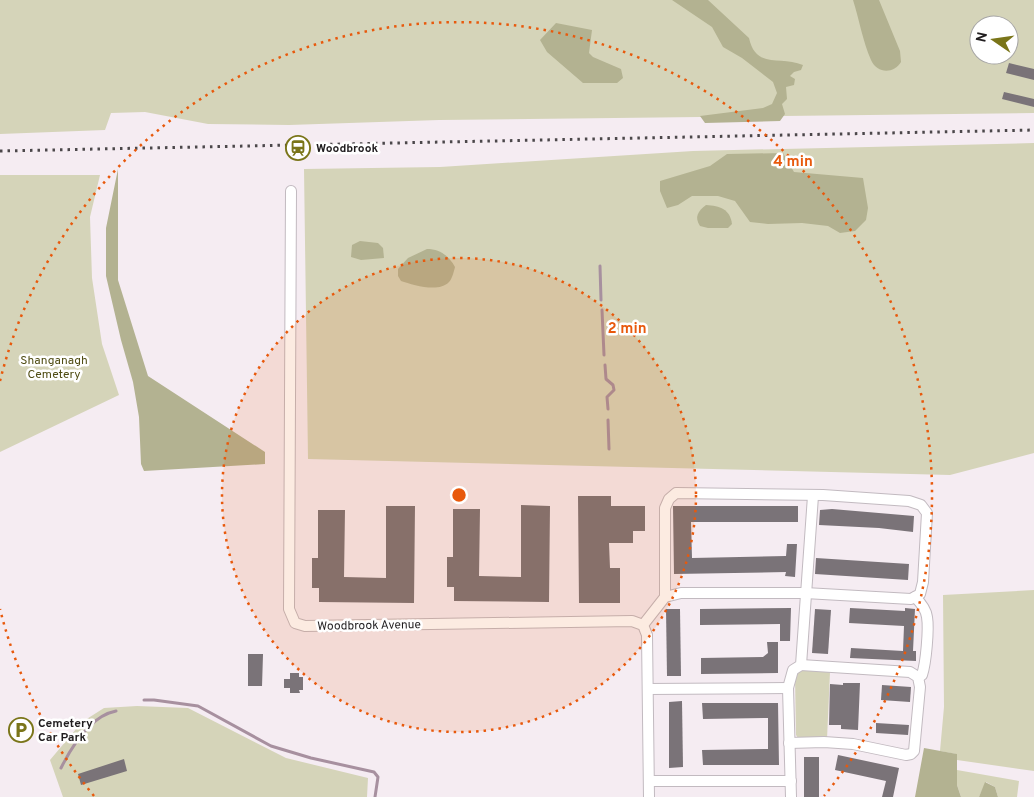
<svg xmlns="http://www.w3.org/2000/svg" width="1034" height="797" viewBox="0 0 1034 797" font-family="Overpass,sans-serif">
<rect width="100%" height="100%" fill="#f5ecf2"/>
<!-- green -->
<g fill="#d5d4b9" fill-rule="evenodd">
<path d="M0 0H1034V113L439 120 289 125 208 124 145 112 111 113 105 130 0 134ZM979 25H1009V55H979Z"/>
<path d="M1034 143V453L950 475 308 459 304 169 440 167 693 151Z"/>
<path d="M0 175H100L90 217 92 278 102 344 119 395 0 452Z"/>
<path d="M1034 590V771L957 760 956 754 940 751 944 707 943 595Z"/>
<path d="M801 670 830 672 827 739 798 738 796 735 795 676 797 672Z"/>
<path d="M137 706 188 708 286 758 368 778 367 797H63L50 760 82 722 104 708Z"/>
<path d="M957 770 1019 781 1017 797H998L995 787 986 782 979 797H961L957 785Z"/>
</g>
<!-- forest -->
<g fill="#b3b291">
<path d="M672 0H708L749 38C756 70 781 55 803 65L801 70 794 72 790 76 795 79 794 85 786 87 787 99 782 104 785 114 780 121 705 123 700 116 763 108 772 104 777 93 773 82 742 58 723 47 712 27Z"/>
<path d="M853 0H879L900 51 901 62C894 74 877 74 871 60 863 42 859 19 853 0Z"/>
<path d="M556 23 592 30 589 53 593 57 621 69 623 78 617 83H583L547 52 540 40Z"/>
<path d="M783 153 794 172 863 178 868 208 866 220 855 231 840 233 828 226 802 223 768 224 750 222 735 201 718 196H692L678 205 667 208 660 191V181L710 166 727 154Z"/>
<path d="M118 169V280L148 376 265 452V464L144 471 141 464 139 417 133 382 121 340 106 276V228Z"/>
<path d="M706 205C720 206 730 209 732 224L728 228H708L700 226C694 217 698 211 706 205Z"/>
<path d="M360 241 378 243 383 248 384 258 361 260 351 257 352 245Z"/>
<path d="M427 249C440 249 449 256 455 267 454 271 452 279 449 282 439 293 413 285 401 281L398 276V269L408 258Z"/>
<path d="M924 748 957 754V785L961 797H915Z"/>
<path d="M985 782 995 787 998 797H979Z"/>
</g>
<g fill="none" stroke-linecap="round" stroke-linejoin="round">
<!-- stream -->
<g stroke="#a7909f" stroke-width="3">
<path d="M600 266 601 300"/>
<path d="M602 310 604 355"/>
<path d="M605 365 606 379 613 385 614 390 607 397 608 409"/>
<path d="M608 420 609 449"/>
<path d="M144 700H154L198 706 271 746 311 758 374 772 378 777 375 797"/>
<path d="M61 768C72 746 90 716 116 711"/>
</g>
</g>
<!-- building -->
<g fill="#7a7378">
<path d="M1009 63 1034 69V80L1006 73Z"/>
<path d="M1004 92 1034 99V107L1002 99Z"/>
<path d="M578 496H611V506H645V531H633V543H609L610 568H620V603H579Z"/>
<path d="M521 505 550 506 549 602 454 601V587H447V557H453V509H480L479 576 521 577Z"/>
<path d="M386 506H415L414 603 319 602V588H312V558H318V510H345L344 577 386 578Z"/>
<path d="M673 506H798V522H691L692 558 786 556 787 544H797L795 577 785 576 786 572 674 574Z"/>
<path d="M832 509 914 516 913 532 879 528 819 525 820 510Z"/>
<path d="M816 558 909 564 908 580 815 574Z"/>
<path d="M791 608 790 641H780V624L700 625V609Z"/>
<path d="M850 608 905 611V608L915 609 913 651H916V661L850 658 851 648 903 651 904 626 849 623Z"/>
<path d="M666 609H680L681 676H667Z"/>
<path d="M815 609 831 610 828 654 812 653Z"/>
<path d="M767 642H778V673L701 674V658L763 657 768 653Z"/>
<path d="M248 654H263L262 686H248Z"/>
<path d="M290 673H299V677H303V690H299L300 693H290V688H284V679H290Z"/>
<path d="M843 683H860L858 730 841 729V725H829L830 684 843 685Z"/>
<path d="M882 685 911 687 910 702 881 700Z"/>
<path d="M682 701 683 767 669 768V702Z"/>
<path d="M702 703H778L779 765H703L702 750 768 749V718L703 719Z"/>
<path d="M876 723 909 725 908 735 876 733Z"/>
<path d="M838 755 899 768 893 797H882L886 781 835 770Z"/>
<rect x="804" y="757" width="15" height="40"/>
<path d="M124 759 127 771 81 785 78 774Z"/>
</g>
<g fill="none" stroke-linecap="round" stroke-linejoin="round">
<defs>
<g id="minor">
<path d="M291 191 289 609 295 623 305 626 632 621 643 625 647 635 649 797"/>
<path d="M915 597C920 602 926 609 927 617 929 629 926 663 922 675L918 677"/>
<path d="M643 625 665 597 681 593H805L911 599 920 594 923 582 927 513 921 505 909 501 823 495 676 493 669 499 665 508V597"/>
<path d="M648 689 788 688"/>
<path d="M789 743 824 742 853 744 906 755 911 754 914 751 920 687 918 677 910 672 801 665"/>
<path d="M649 781H791"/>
<path d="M791 797 788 688 793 670 801 665 813 496"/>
</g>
</defs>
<!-- minor casing -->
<use href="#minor" stroke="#c2bac0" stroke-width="12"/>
<!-- minor -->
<use href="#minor" stroke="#fff" stroke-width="10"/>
<!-- rail -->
<path stroke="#4b474a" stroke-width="3" stroke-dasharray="2.5 5" stroke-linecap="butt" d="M0 151 1034 130"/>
</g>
<!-- distance rings -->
<circle cx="459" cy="495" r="237" fill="#e8590c" fill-opacity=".12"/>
<g fill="none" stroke="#e8590c" stroke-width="2.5" stroke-dasharray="2.5 5">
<circle cx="459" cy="495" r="237"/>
<path d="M94 796A473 473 0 0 1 0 609M0 381A473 473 0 1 1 824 796"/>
</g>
<!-- icons -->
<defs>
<symbol id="station-ring" viewBox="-11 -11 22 22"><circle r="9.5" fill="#fff" stroke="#7a7519" stroke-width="1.5"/><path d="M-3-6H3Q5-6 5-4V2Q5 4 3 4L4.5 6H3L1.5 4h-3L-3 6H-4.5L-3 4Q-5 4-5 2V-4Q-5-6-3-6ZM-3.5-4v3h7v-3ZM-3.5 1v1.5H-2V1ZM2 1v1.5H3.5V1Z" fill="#7a7519"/></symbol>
<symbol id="parking-ring" viewBox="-11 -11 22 22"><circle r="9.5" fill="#fff" stroke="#7a7519" stroke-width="1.5"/><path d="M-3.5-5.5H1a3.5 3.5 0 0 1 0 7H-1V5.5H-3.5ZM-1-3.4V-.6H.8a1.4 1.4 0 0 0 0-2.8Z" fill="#7a7519"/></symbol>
</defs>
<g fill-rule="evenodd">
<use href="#station-ring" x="284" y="134" width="28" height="28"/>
<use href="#parking-ring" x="7" y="716" width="28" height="28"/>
</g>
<g text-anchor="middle" stroke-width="5" stroke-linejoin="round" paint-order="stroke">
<!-- poi labels -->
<g font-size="12" font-weight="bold" fill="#201d1f" stroke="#fff" text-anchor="start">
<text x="316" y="152">Woodbrook</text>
<text x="38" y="727">Cemetery<tspan x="38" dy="14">Car Park</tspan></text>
</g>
<!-- park labels -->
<g font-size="12" fill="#504d14" stroke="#fff">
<text x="54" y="364">Shanganagh<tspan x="54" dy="14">Cemetery</tspan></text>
</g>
<!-- street labels -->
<g font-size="12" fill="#201d1f" stroke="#fff">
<text transform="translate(369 625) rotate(-1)" y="4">Woodbrook Avenue</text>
</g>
</g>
<circle cx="459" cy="495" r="8" fill="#e8590c" stroke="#fff" stroke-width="2.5"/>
<g font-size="15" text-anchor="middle" font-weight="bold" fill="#e8590c" stroke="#fff" stroke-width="5" stroke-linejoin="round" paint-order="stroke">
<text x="793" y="166">4 min</text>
<text x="627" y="333">2 min</text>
</g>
<!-- north arrow -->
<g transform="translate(994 40) rotate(283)"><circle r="24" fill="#ffffff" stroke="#a6a5a5"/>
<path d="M0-4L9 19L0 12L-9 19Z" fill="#7a7519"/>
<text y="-8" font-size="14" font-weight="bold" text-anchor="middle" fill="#201d1f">N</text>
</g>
</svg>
